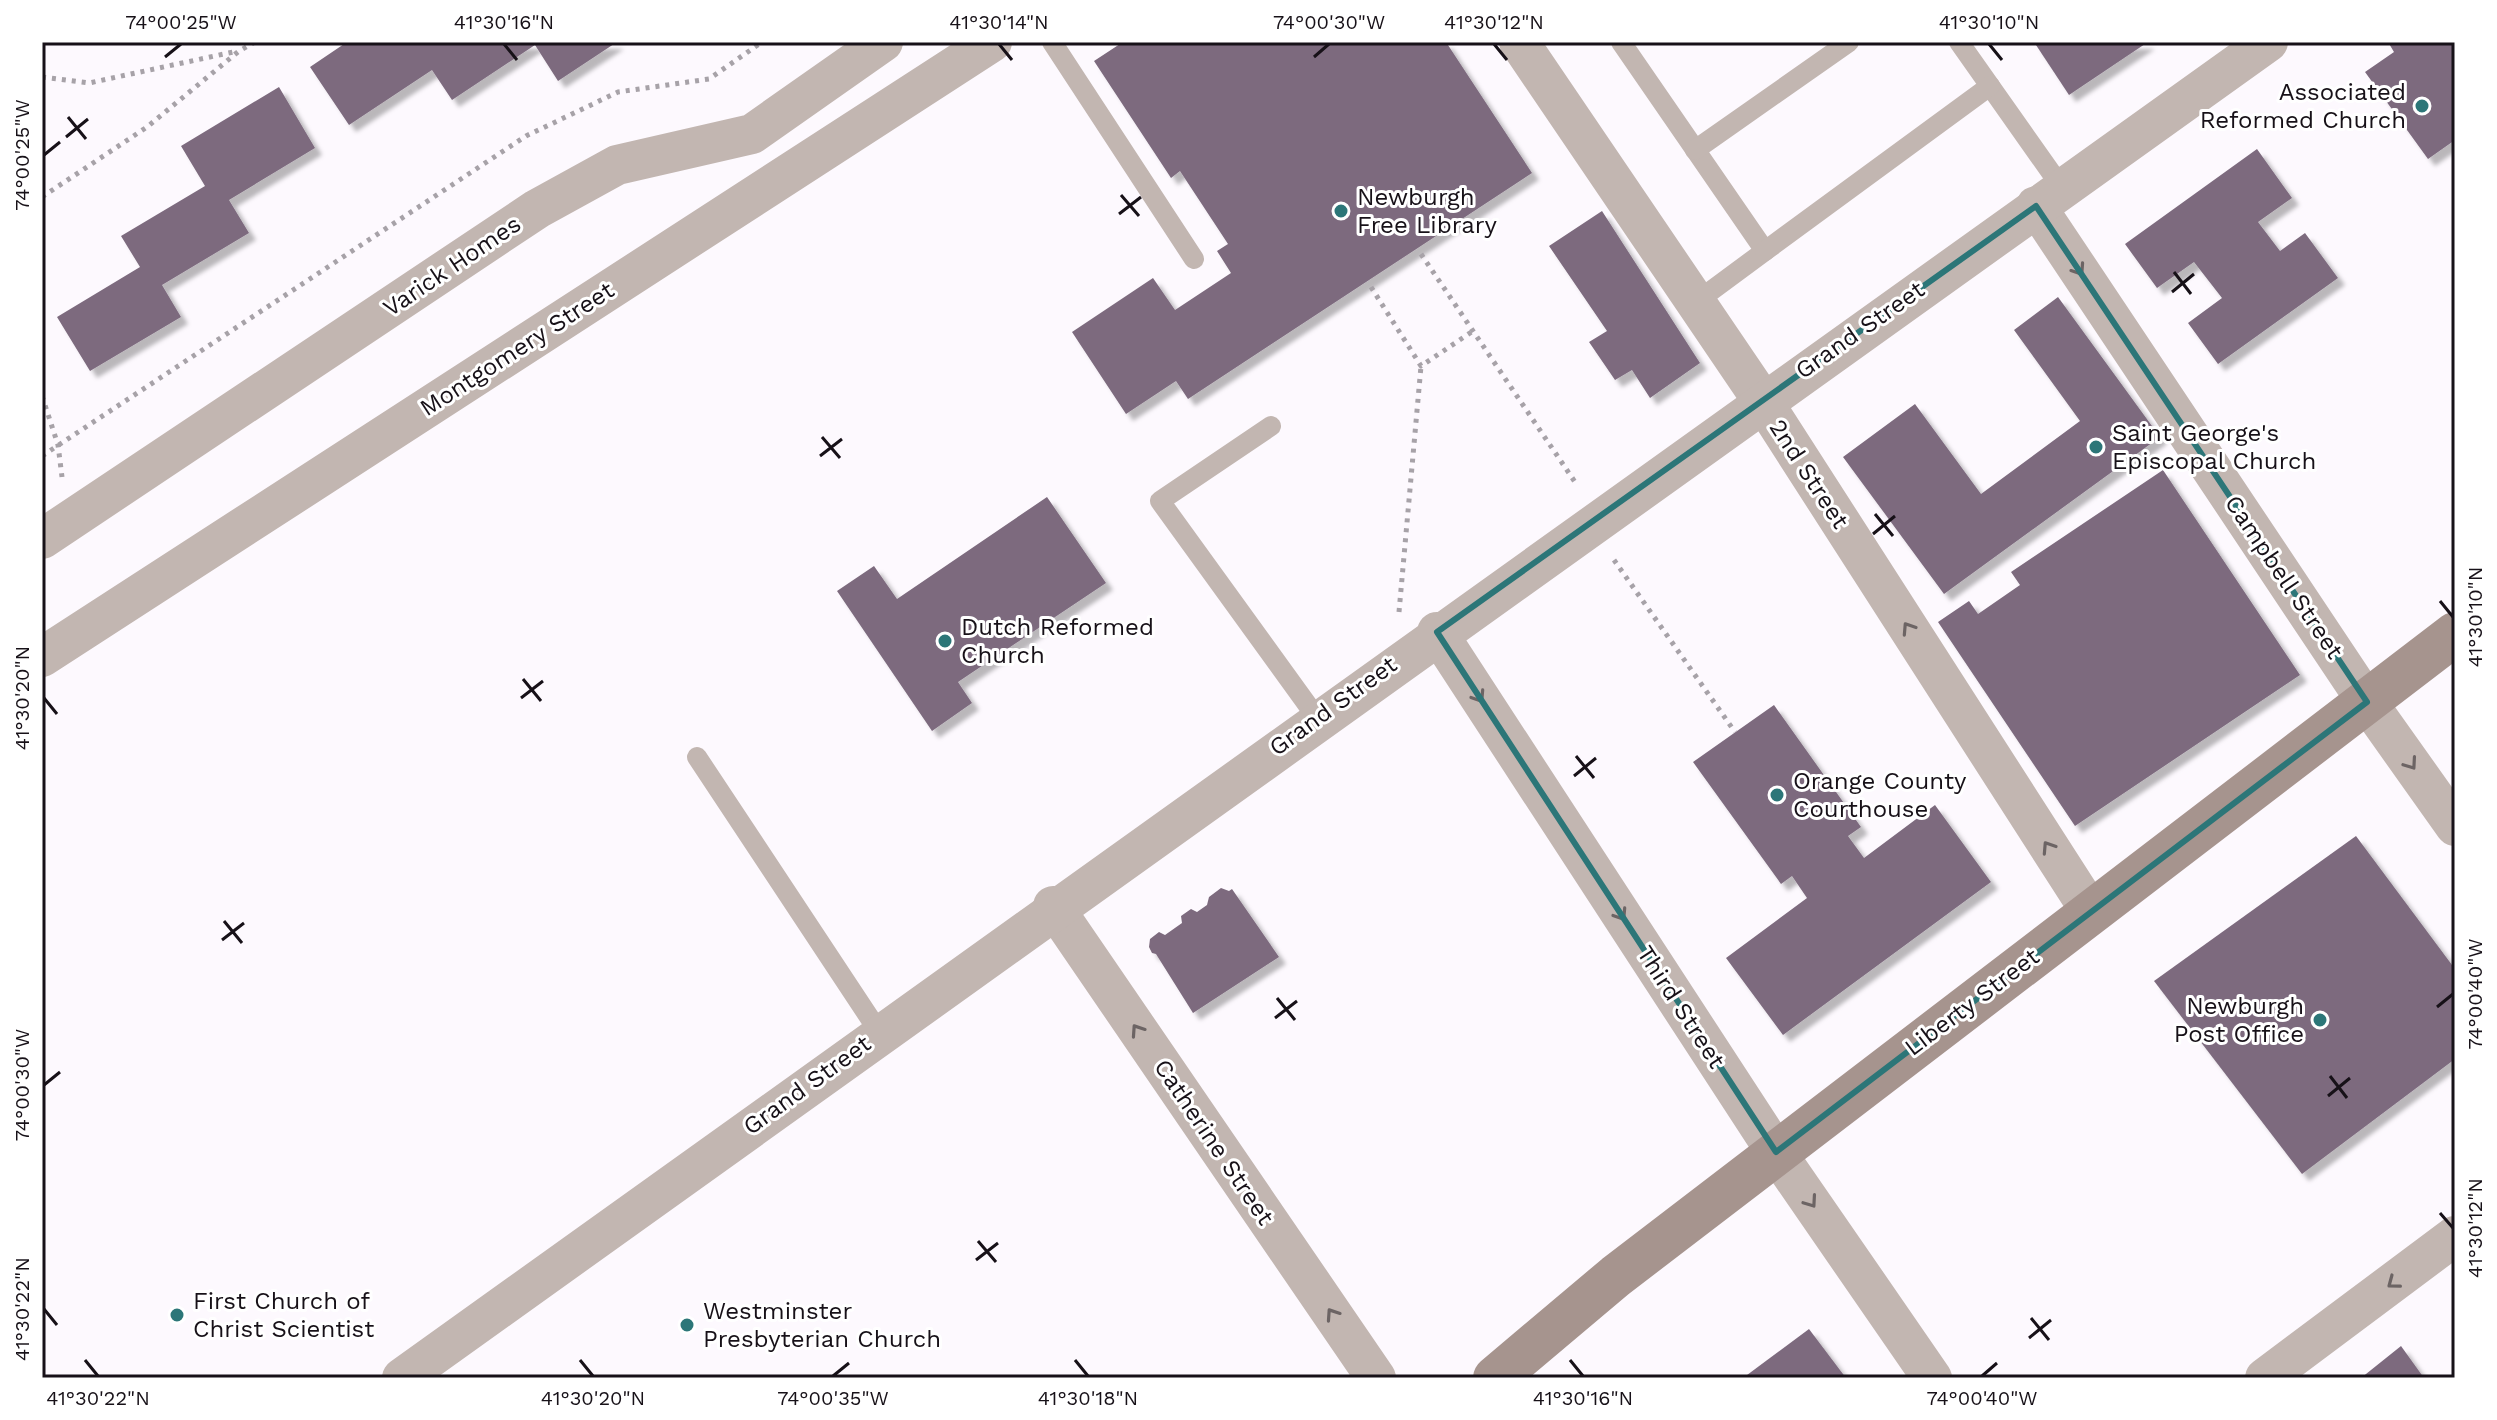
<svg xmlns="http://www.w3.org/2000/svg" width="2497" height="1420" viewBox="0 0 2497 1420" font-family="'Work Sans',sans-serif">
<defs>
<filter id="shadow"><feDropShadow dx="7" dy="7" stdDeviation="2" flood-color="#0004"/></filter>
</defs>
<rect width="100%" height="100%" fill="#fdf9fe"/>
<!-- building -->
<g fill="#7d6b7e" filter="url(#shadow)">
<path d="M347 42H617L558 81 535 45 452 100 432 70 349 125 310 67Z"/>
<path d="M1123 42H1446L1532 173 1188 399 1176 381 1126 414 1072 332 1153 278 1175 310 1231 273 1217 251 1228 244 1180 171 1171 178 1094 61Z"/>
<path d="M2034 42H2148L2069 95Z"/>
<path d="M2388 42H2455V140L2428 159 2365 72 2394 52Z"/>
<path d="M279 87 315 148 229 200 249 233 162 285 181 317 90 371 57 317 140 267 121 236 205 186 181 146Z"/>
<path d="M2257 149 2292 198 2258 222 2280 251 2305 233 2338 278 2218 364 2188 323 2222 298 2194 262 2157 288 2125 244Z"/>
<path d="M1602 211 1700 363 1650 398 1632 370 1615 380 1589 342 1607 331 1549 246Z"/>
<path d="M2058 297 2160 437 1944 594 1843 457 1915 404 1981 494 2080 421 2014 330Z"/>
<path d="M2163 470 2300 675 2075 826 1938 622 1969 601 1978 614 2020 585 2011 572Z"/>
<path d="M1047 497 1106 583 958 682 972 703 932 731 837 591 874 566 897 599Z"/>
<path d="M1774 705 1861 827 1848 836 1864 858 1935 805 1991 882 1783 1035 1726 958 1807 898 1792 876 1781 884 1693 762Z"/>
<path d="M2356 836 2455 969V1059L2302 1174 2154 981Z"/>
<path d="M1221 888 1229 891 1232 889 1279 957 1193 1013 1156 954 1152 953 1149 947 1150 939 1159 932 1165 935 1182 923 1181 916 1191 909 1197 912 1207 905 1209 897Z"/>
<path d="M1809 1329 1846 1378H1743Z"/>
<path d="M2401 1346 2424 1378H2361Z"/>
</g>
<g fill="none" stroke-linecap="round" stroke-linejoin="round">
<!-- path -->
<g stroke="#a7a2a8" stroke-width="5" stroke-dasharray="4 6" stroke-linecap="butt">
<path d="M42 77 89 83 238 51"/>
<path d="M42 197 147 127 239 51 255 42"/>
<path d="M1421 254 1577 485"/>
<path d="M1371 287 1421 366 1473 331"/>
<path d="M42 396 58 445 62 477"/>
<path d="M42 456 526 136 618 92 709 79 762 42"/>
<path d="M1614 560 1735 732"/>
<path d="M1399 612 1421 366"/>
</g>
<!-- lane -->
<g stroke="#c2b6b1" stroke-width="20">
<path d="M1052 42 1194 259"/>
<path d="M1621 42 1765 251 1696 302"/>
<path d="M1959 42 2062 188"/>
<path d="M1695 150 1849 42"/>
<path d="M1765 251 1990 86"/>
<path d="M1271 426 1160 501 1317 718"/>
<path d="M697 757 879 1032"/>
</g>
<!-- street -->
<g stroke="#c2b6b1" stroke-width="40">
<path d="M1519 42 1762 400 2091 912"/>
<path d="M2036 206 2367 702 2455 826"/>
<path d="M42 539 537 209 617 165 752 134 883 42"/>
<path d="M1437 632 1776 1152 1932 1378"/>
<path d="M42 657 992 42"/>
<path d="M1053 906 1376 1378"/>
<path d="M402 1378C1022 929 1644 484 2268 42"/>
<path d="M2265 1378 2455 1236"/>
</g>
<!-- secondary -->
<path stroke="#a6948e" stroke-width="44" d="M1495 1378 1616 1276 2455 634"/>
</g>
<!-- one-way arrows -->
<defs><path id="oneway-chevron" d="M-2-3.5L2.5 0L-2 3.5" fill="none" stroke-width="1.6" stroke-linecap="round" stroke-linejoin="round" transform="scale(2)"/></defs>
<g stroke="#6c6464">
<use href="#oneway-chevron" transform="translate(2079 270) rotate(56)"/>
<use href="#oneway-chevron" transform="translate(1908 628) rotate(-123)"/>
<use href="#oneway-chevron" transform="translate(1479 697) rotate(57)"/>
<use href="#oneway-chevron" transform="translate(2411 764) rotate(55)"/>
<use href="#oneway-chevron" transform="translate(2048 847) rotate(-123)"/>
<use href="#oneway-chevron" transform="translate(1621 915) rotate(57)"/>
<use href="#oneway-chevron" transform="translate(1137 1030) rotate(-124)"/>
<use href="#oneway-chevron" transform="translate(1811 1202) rotate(55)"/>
<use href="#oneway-chevron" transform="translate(2393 1283) rotate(143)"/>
<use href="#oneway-chevron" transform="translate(1332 1314) rotate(-124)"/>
</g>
<!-- marked area -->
<path fill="none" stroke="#2c7678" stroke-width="6" stroke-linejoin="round" d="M2036 206 2367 702 1776 1152 1437 632Z"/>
<!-- ticks -->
<path fill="none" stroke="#171118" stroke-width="3" d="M504 44 517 60M999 44 1012 60M1494 44 1507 60M1989 44 2002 60M165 57 181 44M1314 57 1329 44M68 117 86 139M66 137 88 119M44 155 60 142M1121 195 1139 216M1119 214 1141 197M2174 272 2191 294M2172 292 2194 274M822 437 840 458M820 456 842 439M1875 514 1893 536M1873 534 1895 516M2440 601 2453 617M523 679 541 701M44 698 57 714M521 698 543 681M1576 756 1594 778M1574 776 1596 758M224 921 242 943M222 940 244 923M1277 998 1295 1020M2437 1007 2453 994M1275 1018 1297 1001M2330 1076 2347 1098M44 1085 60 1072M2328 1096 2350 1078M2440 1213 2453 1228M978 1241 996 1262M976 1260 998 1243M44 1309 57 1325M2031 1318 2049 1340M2029 1338 2051 1320M85 1360 98 1376M580 1360 593 1376M1075 1360 1088 1376M1570 1360 1583 1376M833 1376 849 1363M1982 1376 1997 1363"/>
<!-- markers -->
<g fill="#2c7678" stroke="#fff" stroke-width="3">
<circle cx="2422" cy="106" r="8"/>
<circle cx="1341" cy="211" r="8"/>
<circle cx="2096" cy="447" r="8"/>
<circle cx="945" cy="641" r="8"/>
<circle cx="1777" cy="795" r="8"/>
<circle cx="2320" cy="1020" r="8"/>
<circle cx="177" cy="1315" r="8"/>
<circle cx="687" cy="1325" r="8"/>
</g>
<g text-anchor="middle" stroke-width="6" stroke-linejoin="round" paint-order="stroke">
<!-- poi labels -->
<g font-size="24" fill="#171118" stroke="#fff" text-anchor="start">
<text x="2406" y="100" text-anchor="end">Associated<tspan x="2406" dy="28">Reformed Church</tspan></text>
<text x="1357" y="205">Newburgh<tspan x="1357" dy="28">Free Library</tspan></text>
<text x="2112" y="441">Saint George's<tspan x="2112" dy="28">Episcopal Church</tspan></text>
<text x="961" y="635">Dutch Reformed<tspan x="961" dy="28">Church</tspan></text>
<text x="1793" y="789">Orange County<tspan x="1793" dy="28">Courthouse</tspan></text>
<text x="2304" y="1014" text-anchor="end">Newburgh<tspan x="2304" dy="28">Post Office</tspan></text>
<text x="193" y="1309">First Church of<tspan x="193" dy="28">Christ Scientist</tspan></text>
<text x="703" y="1319">Westminster<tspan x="703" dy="28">Presbyterian Church</tspan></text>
</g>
<!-- street labels -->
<g font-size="24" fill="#171118" stroke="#fff">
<text transform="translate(452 266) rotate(-34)" y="8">Varick Homes</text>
<text transform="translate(1860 330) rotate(-35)" y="8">Grand Street</text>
<text transform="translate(517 349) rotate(-33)" y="8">Montgomery Street</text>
<text transform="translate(1809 474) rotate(57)" y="8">2nd Street</text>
<text transform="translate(2284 577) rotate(56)" y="8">Campbell Street</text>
<text transform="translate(1333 706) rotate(-36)" y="8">Grand Street</text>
<text transform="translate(1972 1002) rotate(-37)" y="8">Liberty Street</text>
<text transform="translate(1681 1007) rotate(57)" y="8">Third Street</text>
<text transform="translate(807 1085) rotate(-36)" y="8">Grand Street</text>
<text transform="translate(1214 1142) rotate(56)" y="8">Catherine Street</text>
</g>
</g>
<!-- border -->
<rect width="2497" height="1420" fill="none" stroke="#ffffff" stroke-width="88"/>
<rect x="44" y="44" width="2409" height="1332" fill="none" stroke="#171118" stroke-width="3"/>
<g font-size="20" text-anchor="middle" fill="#171118">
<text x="181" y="29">74°00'25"W</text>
<text x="504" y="29">41°30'16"N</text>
<text x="999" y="29">41°30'14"N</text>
<text x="1329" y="29">74°00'30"W</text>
<text x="1494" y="29">41°30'12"N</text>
<text x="1989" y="29">41°30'10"N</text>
<text transform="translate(22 155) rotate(-90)" y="7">74°00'25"W</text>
<text transform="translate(2475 617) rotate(-90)" y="7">41°30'10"N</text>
<text transform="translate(22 698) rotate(-90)" y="7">41°30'20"N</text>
<text transform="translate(2475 994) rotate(-90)" y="7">74°00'40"W</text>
<text transform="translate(22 1085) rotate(-90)" y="7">74°00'30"W</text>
<text transform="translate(2475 1228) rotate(-90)" y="7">41°30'12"N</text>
<text transform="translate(22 1309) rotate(-90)" y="7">41°30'22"N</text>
<text x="98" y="1405">41°30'22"N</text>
<text x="593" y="1405">41°30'20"N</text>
<text x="833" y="1405">74°00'35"W</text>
<text x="1088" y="1405">41°30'18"N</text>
<text x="1583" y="1405">41°30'16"N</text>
<text x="1982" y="1405">74°00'40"W</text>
</g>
</svg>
